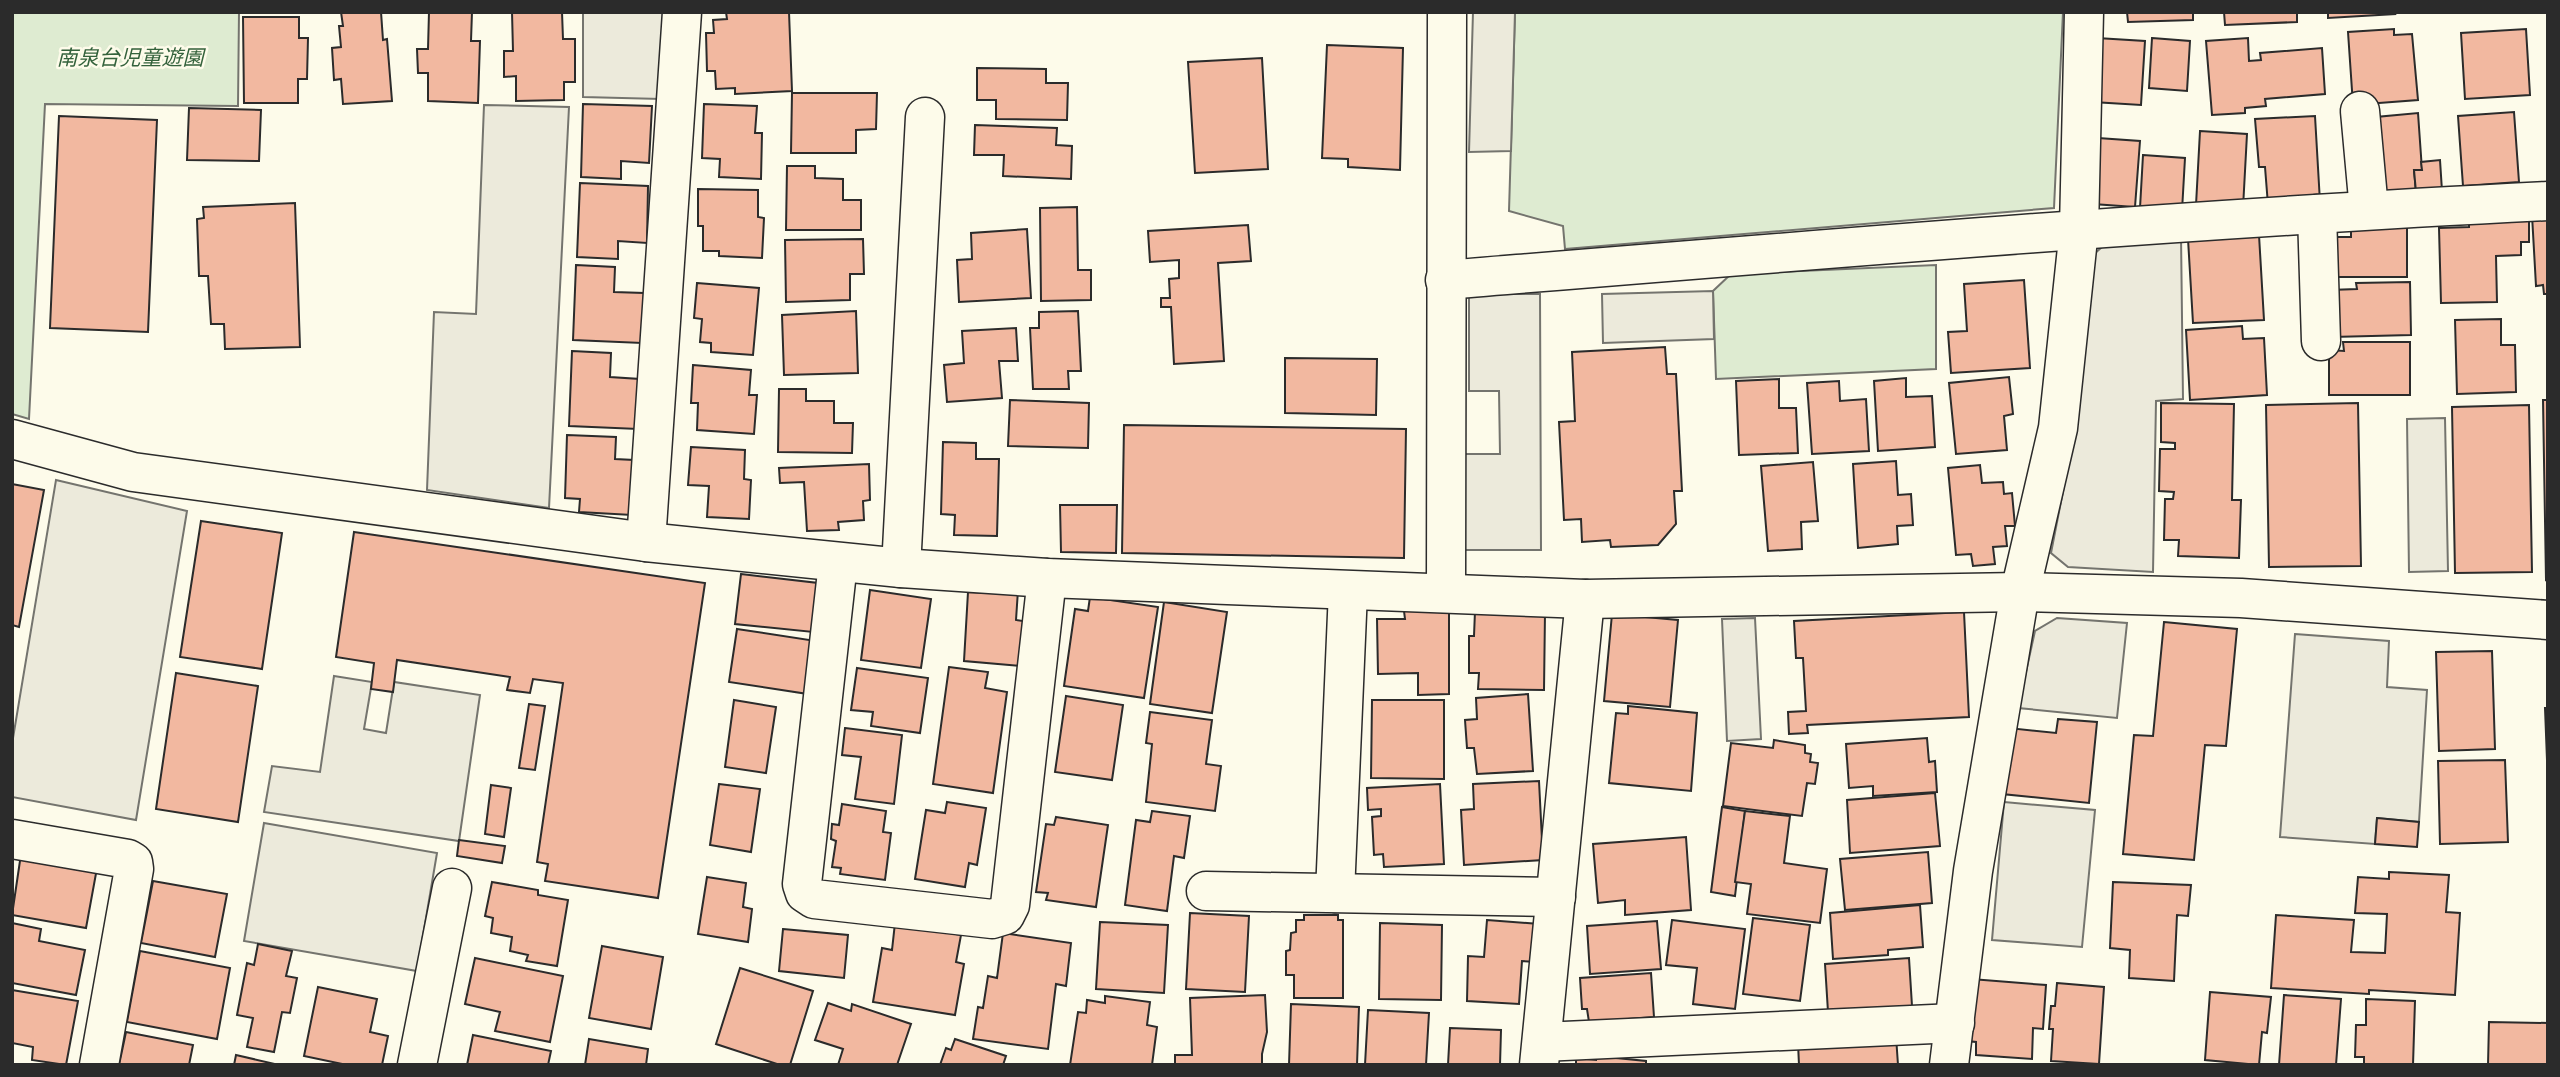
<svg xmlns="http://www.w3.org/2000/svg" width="2560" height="1077" viewBox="0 0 2560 1077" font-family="Spectral,'Noto Sans JP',serif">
<rect width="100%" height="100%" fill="#fdfbea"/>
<!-- green -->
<g fill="#deebd1" stroke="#74746e" stroke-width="2">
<path d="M12 12H239L238 106 45 104 29 419 12 414Z"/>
<path d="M1515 12H2063L2054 208 1565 249 1563 226 1509 211Z"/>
<path d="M1936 265V369L1716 379 1713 291 1731 274Z"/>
</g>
<!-- parking -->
<g fill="#eceadb" stroke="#74746e" stroke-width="2">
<path d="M583 12H664L661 99 583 97Z"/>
<path d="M1473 12H1515L1511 151 1469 152Z"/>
<path d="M484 105 569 107 549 508 427 490 434 312 476 314Z"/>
<path d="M2181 235 2183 399 2156 401 2153 572 2068 567 2051 553 2079 409 2093 255 2111 239Z"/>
<path d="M1713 291 1714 339 1603 343 1602 294Z"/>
<path d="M1469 294H1540L1541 550H1464L1463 454H1500L1499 391H1469Z"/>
<path d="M2445 418 2448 571 2409 572 2407 419Z"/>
<path d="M56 480 187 511 136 820 12 797V744Z"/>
<path d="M1755 618 1761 739 1727 741 1722 619Z"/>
<path d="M2057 618 2127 623 2117 718 2018 708 2035 631Z"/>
<path d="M2295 634 2389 641 2387 687 2427 690 2419 822 2377 818 2375 844 2280 837Z"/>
<path d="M334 676 372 682 364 729 386 733 394 682 480 695 459 841 264 812 272 766 320 772Z"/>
<path d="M2004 802 2095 810 2082 947 1992 940Z"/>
<path d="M264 823 437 853 417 971 244 941Z"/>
</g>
<!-- building -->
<g fill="#f2b8a0" stroke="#2b2b2b" stroke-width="2">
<path d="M341 12H381L383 40 387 39 392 101 343 104 341 79 334 80 332 48 341 47 339 26H343Z"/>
<path d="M429 12H472L471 41H480L478 103 428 101V73H418L417 49H428Z"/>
<path d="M512 12H562L563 39H575V82H564V100L516 101V76L504 77V51H513Z"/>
<path d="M726 12H789L792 91 735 94V88L716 89 715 71H707L706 33H714L713 20 727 19Z"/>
<path d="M2127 12H2193V20L2128 22Z"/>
<path d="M2224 12H2297V22L2225 25Z"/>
<path d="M2328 12H2394L2395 14 2328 18Z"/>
<path d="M243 17H299V38H308L307 79H298V103H244Z"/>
<path d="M2394 29V35L2412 34 2418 100 2353 105 2348 32Z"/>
<path d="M2526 29 2530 95 2465 99 2461 33Z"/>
<path d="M2097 38 2145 41 2141 105 2093 102Z"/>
<path d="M2152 38 2190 41 2187 91 2149 88Z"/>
<path d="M2248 38 2249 61 2261 60 2260 53 2322 48 2325 94 2265 99 2266 106 2245 108V113L2212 115 2206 41Z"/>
<path d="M1327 45 1403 48 1400 170 1348 167V159L1322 158Z"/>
<path d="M1262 58 1268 169 1195 173 1188 62Z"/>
<path d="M977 68 1046 69V83H1068L1067 120 996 119V100H977Z"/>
<path d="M792 93H877L876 129 856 130V153H791Z"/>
<path d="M583 104 652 106 649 163 621 161V179L581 177Z"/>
<path d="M704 104 757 106 755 133H762L761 179 719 177 720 159 702 158Z"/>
<path d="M189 108 261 110 259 161 187 160Z"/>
<path d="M2514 112 2519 182 2463 186 2458 116Z"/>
<path d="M2418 113 2422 170H2414L2416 192 2382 195 2376 117Z"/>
<path d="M59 116 157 120 148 332 50 328Z"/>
<path d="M2315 116 2320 202 2268 205 2265 167H2259L2255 119Z"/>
<path d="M975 125 1057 128 1056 145 1072 146 1071 179 1003 176 1004 155H974Z"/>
<path d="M2200 131 2247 134 2243 208 2196 205Z"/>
<path d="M2098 138 2140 141 2135 207 2093 204Z"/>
<path d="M2143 155 2185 158 2182 211 2140 208Z"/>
<path d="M2440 160 2442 191 2416 192 2414 170H2422L2421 162Z"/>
<path d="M787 166H815V178L843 179V200H861V230H786Z"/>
<path d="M580 183 648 186 647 243 618 241V259L577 257Z"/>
<path d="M698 189 758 190V217L764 218 762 258 719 256V251H703V226H698Z"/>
<path d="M295 203 300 347 225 349 224 324H211L208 276H199L197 219 204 218 203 207Z"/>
<path d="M1077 207 1078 270H1091V300L1041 301 1040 208Z"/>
<path d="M2532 215H2548V294H2544L2543 285 2536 286Z"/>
<path d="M2529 217V242H2521V255L2496 256 2497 302 2441 303 2439 228 2469 227V219Z"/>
<path d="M2351 222H2407V277H2326L2327 237H2351Z"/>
<path d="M1248 225 1251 261 1218 263 1224 361 1174 364 1171 307H1161V298H1170L1169 279 1179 278V260L1150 262 1148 231Z"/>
<path d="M1027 229 1031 298 959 302 957 260 972 259 971 233Z"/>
<path d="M2259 235 2264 320 2193 323 2188 239Z"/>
<path d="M863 239 864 274H850V300L786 302 785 240Z"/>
<path d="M576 265 615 267 614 292 644 293 642 343 573 340Z"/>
<path d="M2024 280 2030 368 1951 373 1948 332 1967 331 1964 284Z"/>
<path d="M2410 282 2411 335 2332 337 2330 290 2357 289 2356 283Z"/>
<path d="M697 283 759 288 753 355 711 352V343L700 342 702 319 694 318Z"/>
<path d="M856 311 858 373 784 375 782 315Z"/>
<path d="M1078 311 1081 371H1068L1069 389H1033L1030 328H1039V312Z"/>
<path d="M2501 319V345H2515L2516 392 2457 394 2455 320Z"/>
<path d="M2242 326 2243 339 2264 338 2267 395 2190 400 2186 330Z"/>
<path d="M1016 328 1018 361H999L1002 398 947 402 944 365 964 363 962 331Z"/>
<path d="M2343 342H2410V395H2329V350L2344 351Z"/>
<path d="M1665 347 1667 374H1676L1682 491H1674L1676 524 1658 545 1611 547 1610 540 1582 542 1581 519 1564 520 1559 422 1575 421 1572 352Z"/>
<path d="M572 351 611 353 610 377 640 379 638 429 569 426Z"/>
<path d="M1285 358 1377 359 1376 415 1285 413Z"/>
<path d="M693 365 751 370 749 395H757L754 434 697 430 698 403H691Z"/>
<path d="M2009 377 2013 414 2004 416 2007 450 1956 454 1949 383Z"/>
<path d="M1906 378V397L1932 396 1935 447 1878 451 1874 381Z"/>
<path d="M1779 379V408H1796L1798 453 1739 455 1736 381Z"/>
<path d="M1839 381 1840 401 1866 399 1869 451 1812 454 1807 383Z"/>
<path d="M779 389H806V401H834V423H853L852 453 778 452Z"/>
<path d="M1010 400 1089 403 1088 448 1008 446Z"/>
<path d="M2543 400H2548V579L2546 580Z"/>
<path d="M2161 403 2234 404 2232 500H2241L2239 558 2178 556 2179 540H2164L2165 499H2173L2174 492 2159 491 2160 449H2175V443L2161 442Z"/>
<path d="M2358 403 2361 566 2269 567 2266 405Z"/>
<path d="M2529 405 2532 572 2455 573 2452 407Z"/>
<path d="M1124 425 1406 429 1404 558 1122 553Z"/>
<path d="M567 435 616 437 615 459 634 460 632 515 579 512 580 499 565 498Z"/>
<path d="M943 442 976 443V459H999L997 536 954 535 955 515 941 514Z"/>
<path d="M691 447 745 450 744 479 751 480 749 519 707 517 709 486 688 485Z"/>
<path d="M1896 461 1898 495 1911 494 1913 525 1897 526 1898 544 1858 548 1853 464Z"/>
<path d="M1813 462 1818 521 1801 522 1802 549 1768 551 1761 466Z"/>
<path d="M869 464 870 500 863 501 864 520 838 522 839 530 807 531 804 482 780 483 779 468Z"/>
<path d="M1980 465 1982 483 2003 482 2004 494 2012 493 2015 526H2005L2007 546 1993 547 1995 564 1973 566 1971 554 1956 555 1948 468Z"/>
<path d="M12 484 44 490 19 627 12 625Z"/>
<path d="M1060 505H1117L1116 553 1061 552Z"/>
<path d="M201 521 282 533 262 669 180 657Z"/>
<path d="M354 532 705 583 658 898 545 881 548 864 537 862 563 683 533 679 530 693 507 690 510 677 397 660 393 692 371 689 374 663 336 657Z"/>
<path d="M741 574 818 583 813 632 735 624Z"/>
<path d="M988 587 1018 590 1016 620 1023 621 1020 666 964 661 968 592 987 593Z"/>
<path d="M870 590 931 599 921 668 861 660Z"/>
<path d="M1090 597 1158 607 1144 698 1064 686 1075 609 1088 611Z"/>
<path d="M1164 602 1227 612 1212 713 1150 704Z"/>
<path d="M1404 611H1449V694L1418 695V673L1378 674 1377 619H1405Z"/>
<path d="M1475 611 1545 612 1544 690 1478 689 1479 673H1469V636H1474Z"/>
<path d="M1964 612 1969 717 1807 725 1808 733 1789 734 1788 712 1806 711 1803 658H1796L1794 621Z"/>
<path d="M1612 614 1678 620 1670 707 1604 701Z"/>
<path d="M2164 622 2237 629 2226 746 2205 745 2194 860 2123 854 2134 735 2153 736Z"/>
<path d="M737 629 816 641 808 694 729 682Z"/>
<path d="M2492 651 2495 749 2439 751 2436 652Z"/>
<path d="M949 667 988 672 985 688 1007 692 993 793 933 784Z"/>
<path d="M857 668 928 678 920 733 871 726 873 712 851 710Z"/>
<path d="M176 673 258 686 238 822 156 809Z"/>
<path d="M1528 694 1533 771 1477 774 1474 748H1467L1465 720 1477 719 1476 698Z"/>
<path d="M1066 696 1123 705 1112 780 1055 772Z"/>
<path d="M734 700 776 707 766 773 725 767Z"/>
<path d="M1372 700H1444V779L1371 778Z"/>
<path d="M529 704 545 706 535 770 519 768Z"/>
<path d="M1628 706 1697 713 1691 791 1609 783 1616 713 1628 714Z"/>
<path d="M2545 708H2548V786Z"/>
<path d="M1150 712 1212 720 1206 764 1221 766 1215 811 1146 802 1152 744 1146 743Z"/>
<path d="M2058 719 2097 722 2089 803 2002 794 2009 728 2056 733Z"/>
<path d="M845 728 902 735 894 804 855 799 861 757 842 755Z"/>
<path d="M1927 738 1929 762 1935 761 1937 792 1873 796V786L1849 788 1846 744Z"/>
<path d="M1774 740 1805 745V753L1811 754 1810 762 1818 763 1815 784 1807 783 1802 816 1723 806 1731 743 1773 748Z"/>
<path d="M2505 760 2508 842 2440 844 2438 761Z"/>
<path d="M1539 781 1543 860 1464 865 1461 810 1474 809 1473 784Z"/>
<path d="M719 784 760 789 751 852 710 845Z"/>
<path d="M1440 784 1444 864 1384 867 1383 854 1374 855 1372 817 1381 816V809L1368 810 1367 788Z"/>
<path d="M491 785 511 788 504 837 485 834Z"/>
<path d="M1935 793 1940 846 1850 853 1847 800Z"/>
<path d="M947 802 986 808 977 865 969 863 965 887 915 879 926 810 945 813Z"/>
<path d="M842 804 886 811 883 832 891 833 885 880 840 874 841 868 832 867 836 841 831 839 832 824 839 825Z"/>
<path d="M1722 807 1745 811 1735 896 1711 892Z"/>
<path d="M1152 811 1190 816 1184 858 1174 856 1167 911 1125 905 1136 820 1150 822Z"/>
<path d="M1745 811 1790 816 1784 863 1827 869 1820 923 1747 914 1751 884 1735 882Z"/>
<path d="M1056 817 1108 825 1096 907 1046 900 1048 893 1036 892 1046 824 1054 825Z"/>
<path d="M2377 818 2419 822 2417 847 2375 844Z"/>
<path d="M1686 837 1691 910 1625 915V900L1598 903 1593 844Z"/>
<path d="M459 840 505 846 502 863 457 856Z"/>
<path d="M1928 852 1932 903 1845 910 1840 859Z"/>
<path d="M21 854 97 868 86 928 12 915Z"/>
<path d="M2389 872 2449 875 2446 912 2460 913 2455 995 2369 990V994L2271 988 2276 915 2354 920 2351 952 2385 953 2387 914 2355 913 2358 877 2389 879Z"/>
<path d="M707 877 746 883 743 907 752 909 748 942 698 934Z"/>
<path d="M153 881 227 894 215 957 141 943Z"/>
<path d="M492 882 538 890V895L568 900 557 966 526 961 528 955 510 951 512 937 491 933 493 918 485 916Z"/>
<path d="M2113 882 2191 885 2188 916 2177 915 2174 981 2129 978 2130 950 2110 948Z"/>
<path d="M1920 905 1923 947 1888 950V955L1833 959 1830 913Z"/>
<path d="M1190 913 1249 916 1245 992 1186 989Z"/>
<path d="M1304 915H1338V920H1343V998H1294V975H1286V951L1290 950 1291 933 1296 932V920H1304Z"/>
<path d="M1753 918 1810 925 1800 1001 1743 994Z"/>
<path d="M1487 920 1539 924 1537 962 1522 961 1519 1004 1467 1001 1468 956 1484 957Z"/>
<path d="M1672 920 1745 929 1735 1009 1693 1004 1697 968 1666 965Z"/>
<path d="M1657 921 1661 969 1590 974 1587 926Z"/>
<path d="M1100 922 1168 925 1164 993 1096 989Z"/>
<path d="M12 923 41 929 39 941 85 950 76 995 12 983Z"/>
<path d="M895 923 961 935 956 962 964 964 955 1015 873 1002 882 948 892 950Z"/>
<path d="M1380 923 1442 925 1441 1000 1379 999Z"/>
<path d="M783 929 848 935 844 978 779 971Z"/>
<path d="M1003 933 1071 943 1066 986 1056 984 1048 1049 973 1039 978 1007 983 1008 988 976 997 978Z"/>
<path d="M258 944 292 951 286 976 297 978 290 1013 282 1012 274 1052 247 1047 253 1018 237 1015 247 963 254 965Z"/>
<path d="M602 946 663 957 651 1029 589 1018Z"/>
<path d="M140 951 230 968 217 1039 127 1022Z"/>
<path d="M475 958 563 976 550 1042 495 1031 500 1012 465 1004Z"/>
<path d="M1909 958 1912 1006 1828 1012 1825 964Z"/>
<path d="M740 968 813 991 790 1065H780L716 1044Z"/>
<path d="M1651 973 1654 1017 1589 1022 1587 1009H1582L1580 978Z"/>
<path d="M1971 979 2046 985 2043 1029 2033 1028 2032 1059 1976 1055V1042L1967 1041Z"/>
<path d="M2057 983 2104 987 2099 1064 2051 1061 2053 1029H2049L2051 1006H2055Z"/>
<path d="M318 987 377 999 370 1032 388 1036 382 1065H347L304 1056Z"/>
<path d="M12 990 78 1001 66 1065 32 1060 33 1047 12 1043Z"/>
<path d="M2210 992 2271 997 2267 1033 2262 1032 2259 1065 2205 1060Z"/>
<path d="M1265 995 1267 1032 1262 1054V1065H1175V1055H1192L1190 998Z"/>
<path d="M2284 995 2341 999 2336 1065H2279Z"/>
<path d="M1105 996 1150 1002 1147 1025 1157 1027 1152 1065H1070L1078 1012 1086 1013 1087 1000 1105 1003Z"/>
<path d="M2366 999 2415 1001 2413 1065H2364V1057H2355L2356 1025H2366Z"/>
<path d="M828 1003 851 1011 852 1004 911 1024 897 1065H838L843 1049 815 1040Z"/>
<path d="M1291 1004 1359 1007 1357 1065H1289Z"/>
<path d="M1368 1010 1429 1013 1426 1065H1365Z"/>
<path d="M2489 1022 2548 1023V1065H2488Z"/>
<path d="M1450 1028 1501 1030 1500 1065H1448Z"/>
<path d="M126 1032 193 1045 189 1065H119Z"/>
<path d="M473 1035 551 1051 548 1065H467Z"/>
<path d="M1896 1036 1898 1065H1799L1798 1043Z"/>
<path d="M589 1039 648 1049 646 1065H585Z"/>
<path d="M955 1039 1006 1056 1003 1065H940L946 1048 951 1050Z"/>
<path d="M236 1055 279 1065H234Z"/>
<path d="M1596 1056 1646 1061V1065H1576V1058L1596 1060Z"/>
</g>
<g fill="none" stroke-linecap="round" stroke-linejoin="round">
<defs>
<g id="minor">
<path d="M2360 111 2369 210"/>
<path d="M2317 214 2321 341"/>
<path d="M1445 280C1812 250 2180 219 2548 201"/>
<path d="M12 439 133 472 646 542 901 568 1047 578 1585 599 2020 592 2241 598 2548 620"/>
<path d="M646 542 682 12"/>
<path d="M838 563 802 884 805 893 814 899 992 919 1005 915 1010 905 1047 578"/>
<path d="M901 568 925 117"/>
<path d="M1446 593 1447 12"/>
<path d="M12 839 128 859 133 862 134 869 99 1065"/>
<path d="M1206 891 1556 897"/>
<path d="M1335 893 1348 591"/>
<path d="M1542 1042 1955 1023"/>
<path d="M417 1065 452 888"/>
<path d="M1539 1065 1585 599"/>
<path d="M1949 1065 1973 871 2020 592 2058 428 2079 229 2084 12"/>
</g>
</defs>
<!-- minor casing -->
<use href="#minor" stroke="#2b2b2b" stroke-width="41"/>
<!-- minor -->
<use href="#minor" stroke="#fdfbea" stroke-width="38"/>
</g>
<g text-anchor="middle" stroke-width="5" stroke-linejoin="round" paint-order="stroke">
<!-- park labels -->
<g font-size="21" font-style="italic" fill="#34623c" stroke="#fdfbea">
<text x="130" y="65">南泉台児童遊園</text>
</g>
</g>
<!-- border -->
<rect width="2560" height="1077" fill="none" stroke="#2b2b2b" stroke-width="28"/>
</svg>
